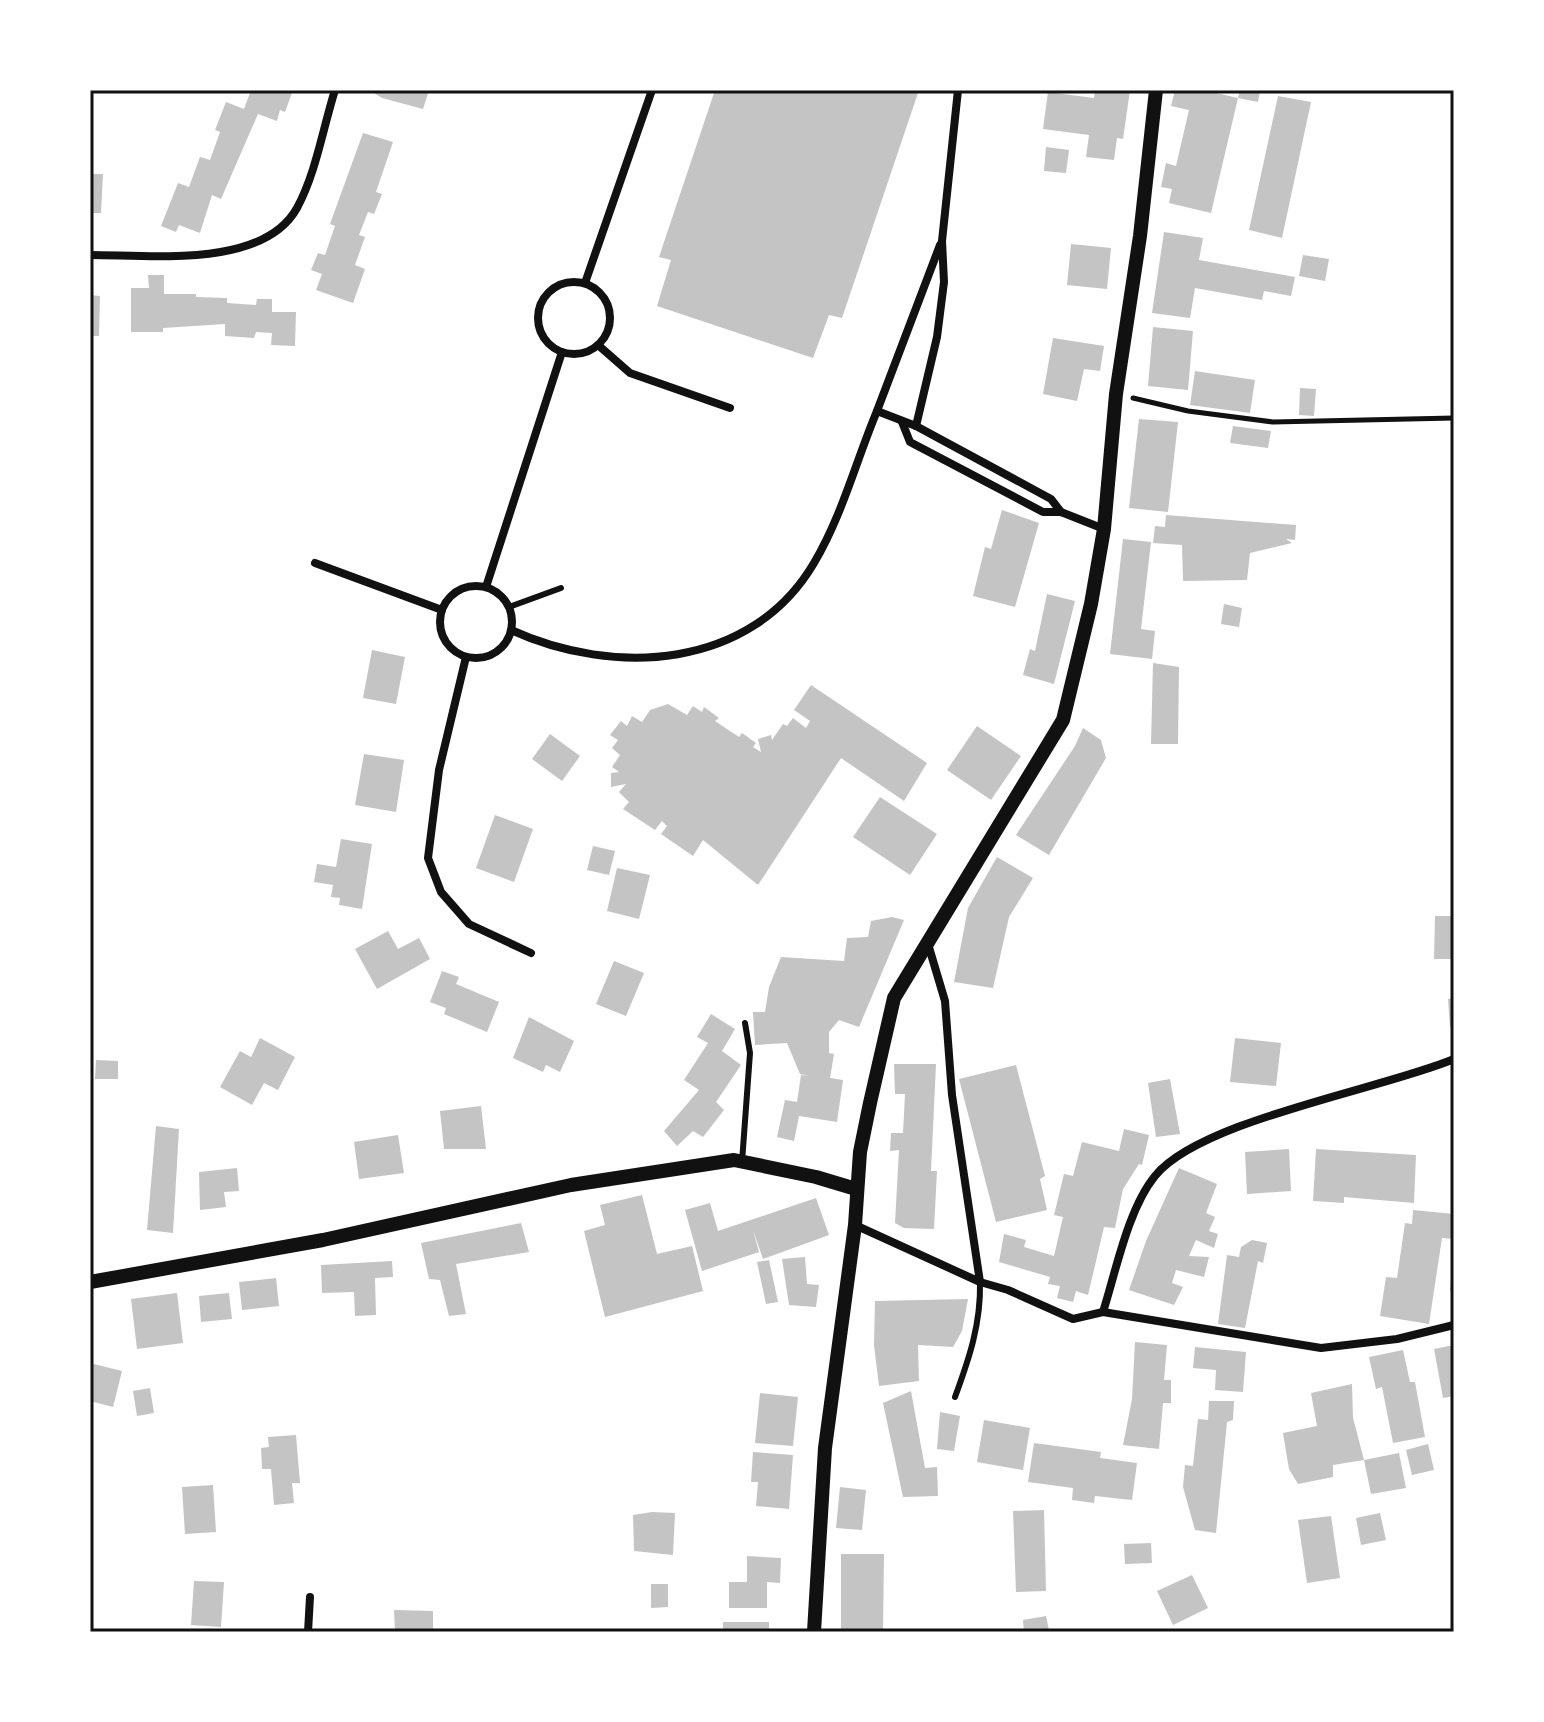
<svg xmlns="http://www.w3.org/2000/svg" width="1544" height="1722" viewBox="0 0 1544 1722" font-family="Figtree,sans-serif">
<rect width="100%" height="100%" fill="#fff"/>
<!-- building -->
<g fill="#c4c4c4">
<path d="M251 90H293L285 112 280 110 277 121 258 114 221 199 212 195 200 233 179 225 176 232 161 226 178 183 189 187 200 157 210 160 220 132 215 130 226 102 244 109Z"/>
<path d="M375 90H429L423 109 382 98 374 93Z"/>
<path d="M715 90H919L842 318 829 315 813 358 657 306 671 260 659 257Z"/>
<path d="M1095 90H1130L1123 139 1117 138 1114 160 1086 157 1089 135 1043 129 1048 92 1094 98Z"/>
<path d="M1175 90H1203L1238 98 1211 213 1169 203 1172 189 1161 187 1166 163 1176 166 1189 110 1171 106Z"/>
<path d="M1240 90H1260L1258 102 1238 98Z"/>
<path d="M1278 96 1311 102 1282 238 1249 230Z"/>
<path d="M363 133 393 142 376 192 382 194 374 214 368 212 359 235 365 237 355 265 365 269 353 303 316 290 322 274 311 270 318 253 325 255 335 226 330 224Z"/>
<path d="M1046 147 1069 150 1066 173 1044 171Z"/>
<path d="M90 174H103L101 213H90Z"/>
<path d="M1164 232 1203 238 1199 260 1295 277 1291 296 1264 291 1262 300 1195 288 1190 318 1152 313Z"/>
<path d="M1071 244 1111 248 1107 289 1067 285Z"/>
<path d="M1303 255 1329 259 1325 281 1299 276Z"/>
<path d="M148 275H164V294H196V297L227 298V303L256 305 257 299H272V312H296L295 346 271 345 272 333 256 332 254 338 225 336V324L163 328V332H131V288H149Z"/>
<path d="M90 295 100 296 99 336H90Z"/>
<path d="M1153 327 1193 331 1188 390 1148 386Z"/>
<path d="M1053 338 1104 346 1100 371 1084 369 1077 401 1043 394Z"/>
<path d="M1195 371 1255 380 1250 413 1190 405Z"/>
<path d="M1300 388 1316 389 1314 416 1299 415Z"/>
<path d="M1139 419 1178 422 1168 512 1129 508Z"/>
<path d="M1233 426 1271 431 1268 448 1230 443Z"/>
<path d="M1002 510 1039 523 1015 607 973 596 985 547 991 549Z"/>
<path d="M1166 515 1296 525 1295 540 1286 539 1292 543 1250 553 1247 580 1183 581 1182 545 1153 543 1155 526 1165 527Z"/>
<path d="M1123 539 1151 542 1141 629 1155 631 1152 659 1110 654Z"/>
<path d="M1047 594 1075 601 1054 684 1023 675 1030 649 1035 651Z"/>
<path d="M1224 604 1242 608 1239 627 1221 624Z"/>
<path d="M372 650 405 657 396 704 363 698Z"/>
<path d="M1153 663 1179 667 1178 744H1151Z"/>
<path d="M811 685 927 763 904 801 841 758 758 885 703 840 693 856 661 834 667 826 662 821 655 830 623 809 629 802 619 792 626 784 611 787V773L619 772 612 767 620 755 612 748 618 740 610 735 621 721 627 726 632 716 642 722 650 710 668 704 687 715 693 706 702 712 704 707 719 718 715 721 739 737 742 733 756 743 753 747 761 752 758 739 771 735 772 740 783 724 787 726 793 718 806 728 810 721 794 710Z"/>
<path d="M977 726 1021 756 991 800 947 770Z"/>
<path d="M1083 728 1101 740 1106 758 1049 855 1016 835 1075 746Z"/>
<path d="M550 734 580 756 562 781 532 759Z"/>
<path d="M364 754 404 760 396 812 355 805Z"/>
<path d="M880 797 937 834 910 875 853 837Z"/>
<path d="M495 815 533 829 514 882 476 868Z"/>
<path d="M341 839 372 844 362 909 339 905 340 898 331 897 333 885 314 882 317 864 336 867Z"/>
<path d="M593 846 615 851 609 875 587 870Z"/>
<path d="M997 857 1033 878 1009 917 993 988 954 982 968 908Z"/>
<path d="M617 868 650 875 639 919 607 911Z"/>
<path d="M1435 916H1454V959H1434Z"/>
<path d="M892 917 904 920 859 1027 839 1020 829 1032V1053L834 1054 830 1078 843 1080 837 1122 799 1116 794 1141 777 1137 785 1100 797 1102 801 1075 809 1076 800 1074 787 1043 755 1045 753 1012H765L769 987 781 957 844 961 847 938 868 937 871 921Z"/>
<path d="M388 931 398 949 419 938 430 959 377 989 355 949Z"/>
<path d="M614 961 644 973 626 1016 596 1004Z"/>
<path d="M442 971 459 977 456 984 499 1002 487 1032 444 1014 446 1008 430 1002Z"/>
<path d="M1454 998V1027H1450L1448 999Z"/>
<path d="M711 1014 735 1029 722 1051 741 1065 716 1102 724 1110 703 1137 693 1131 677 1146 664 1131 699 1090 684 1080 708 1043 697 1037Z"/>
<path d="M529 1017 574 1041 560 1072 546 1065 543 1072 513 1058Z"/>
<path d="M260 1038 295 1057 278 1090 264 1083 252 1105 220 1087 240 1051 251 1057Z"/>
<path d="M1235 1038 1281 1043 1276 1086 1230 1082Z"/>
<path d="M96 1060 118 1061V1079H95Z"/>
<path d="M894 1064H936L931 1171H937L934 1229 904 1228 895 1223 899 1150 890 1151 891 1133H903L905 1094H895Z"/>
<path d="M1016 1065 1045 1176 1040 1179 1047 1210 996 1222 959 1079Z"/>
<path d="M1170 1079 1180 1134 1156 1137 1148 1083Z"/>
<path d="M481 1106 486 1149H444L440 1111Z"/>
<path d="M156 1126 179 1129 173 1233 147 1230Z"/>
<path d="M1124 1129 1149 1135 1142 1165 1139 1164 1123 1189 1115 1228 1104 1227 1088 1295 1076 1291 1073 1302 1057 1298 1060 1286 1048 1284 1050 1277 999 1262 1004 1234 1026 1240 1024 1247 1054 1256 1063 1217 1054 1215 1064 1174 1073 1176 1082 1142 1119 1151Z"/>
<path d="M398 1135 404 1173 359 1179 354 1142Z"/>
<path d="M1289 1149 1291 1191 1247 1194 1245 1152Z"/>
<path d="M1316 1149 1416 1155 1414 1203 1344 1197V1203L1313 1201Z"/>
<path d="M237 1168 239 1191 224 1192 226 1207 200 1210 199 1172Z"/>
<path d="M1179 1168 1217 1184 1206 1213 1215 1217 1209 1231 1218 1234 1214 1248 1196 1240 1189 1256 1209 1257 1204 1277 1176 1270 1172 1283 1183 1287 1174 1305 1129 1290 1146 1241Z"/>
<path d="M642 1195 657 1254 692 1246 703 1291 605 1317 584 1231 605 1225 600 1205Z"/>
<path d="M816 1198 829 1235 763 1259 753 1230 759 1252 702 1271 685 1210 710 1203 718 1231Z"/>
<path d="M1413 1210 1454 1214V1239L1442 1238 1429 1324 1380 1316 1386 1277 1397 1278 1405 1223 1412 1224Z"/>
<path d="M521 1223 529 1252 456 1264 466 1314 449 1316 440 1280 429 1279 421 1243Z"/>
<path d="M1252 1240 1267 1243 1263 1263 1258 1261 1245 1328 1218 1324 1227 1255 1239 1257 1241 1247Z"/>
<path d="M805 1257 807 1284 819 1285 816 1307 789 1305 782 1259Z"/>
<path d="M769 1260 778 1302 766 1304 757 1262Z"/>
<path d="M392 1261 393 1277 375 1278 376 1315 355 1316 354 1292 322 1293 321 1265Z"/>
<path d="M1452 1269H1454V1291H1450Z"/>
<path d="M276 1278 279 1306 242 1310 239 1282Z"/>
<path d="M177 1293 183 1343 137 1349 131 1299Z"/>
<path d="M229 1293 232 1319 201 1322 199 1296Z"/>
<path d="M968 1299 962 1331 953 1347 918 1345 919 1381 879 1386 874 1345 875 1301Z"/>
<path d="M1135 1342 1167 1345 1164 1380H1171V1403H1163L1159 1449 1123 1445 1132 1399Z"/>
<path d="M1454 1345V1396L1443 1398 1434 1349Z"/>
<path d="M1195 1347 1246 1352 1243 1392 1215 1390 1216 1370 1193 1368Z"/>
<path d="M1403 1350 1410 1382H1415L1425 1437 1393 1443 1382 1387 1376 1389 1369 1357Z"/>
<path d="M90 1363 122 1371 113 1407 90 1401Z"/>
<path d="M1352 1384 1353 1418 1364 1460 1399 1453 1406 1488 1371 1494 1364 1460 1333 1465V1477L1298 1484 1289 1469 1283 1433 1317 1426 1311 1393Z"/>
<path d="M150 1388 154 1413 137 1416 133 1391Z"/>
<path d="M911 1391 925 1468 937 1467 938 1496 903 1497 883 1403Z"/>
<path d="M760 1393 798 1397 793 1446 755 1443Z"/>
<path d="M1209 1401H1234L1233 1420 1227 1422 1216 1533 1195 1530 1183 1487 1185 1465 1193 1466 1198 1419 1208 1420Z"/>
<path d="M940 1412 960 1416 954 1451 937 1449Z"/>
<path d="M984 1420 1030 1428 1023 1470 977 1462Z"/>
<path d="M296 1435 300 1483H292L294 1503 274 1505 271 1469H262L261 1448 269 1447 268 1437Z"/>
<path d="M1034 1443 1101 1452 1100 1458 1137 1463 1132 1500 1095 1496 1094 1503 1072 1500 1073 1488 1028 1482Z"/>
<path d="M1428 1444 1434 1470 1412 1475 1406 1450Z"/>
<path d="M753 1452 793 1455 789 1509 756 1506 758 1482H751Z"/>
<path d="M213 1485 216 1532 185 1534 182 1487Z"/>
<path d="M840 1487 866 1490 862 1530 836 1528Z"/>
<path d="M1044 1510 1046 1591 1016 1592 1013 1511Z"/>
<path d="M652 1512 675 1513 673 1555 634 1551 633 1515Z"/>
<path d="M1380 1513 1386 1540 1361 1545 1356 1518Z"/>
<path d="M1331 1516 1340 1578 1307 1583 1298 1520Z"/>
<path d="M1151 1543 1152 1563 1125 1564 1124 1544Z"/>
<path d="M841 1554H884L883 1632H841Z"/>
<path d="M747 1556 781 1558 780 1583 767 1582V1608H729V1582H747Z"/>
<path d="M1192 1575 1208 1608 1173 1625 1157 1591Z"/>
<path d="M194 1581 224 1582 221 1627 191 1625Z"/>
<path d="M651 1584H668V1607L651 1608Z"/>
<path d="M394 1610 433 1611V1632L395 1631Z"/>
<path d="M1046 1616 1049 1630 1024 1632 1023 1620Z"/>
<rect x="723" y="1622" width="46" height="10"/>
</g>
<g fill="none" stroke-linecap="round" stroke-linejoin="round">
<!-- path -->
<path stroke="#111" stroke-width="5" d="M1133 398 1188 411 1273 422 1454 418"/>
<!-- service -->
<g stroke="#111" stroke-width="6">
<path d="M509 607 561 588"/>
<path d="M742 1162 750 1053 745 1023"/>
<path d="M955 1397C969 1359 981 1324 980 1282"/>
</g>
<!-- minor -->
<g stroke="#111" stroke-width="8">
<path d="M90 255C150 255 263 269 297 208 316 173 323 128 335 90"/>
<circle cx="574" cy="318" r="36"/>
<path d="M585 283 652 90"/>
<path d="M598 345 630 373 730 408"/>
<path d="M877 411 940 245"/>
<path d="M902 422 910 442 1043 512H1061L1104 529"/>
<path d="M916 426 937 337 944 282 942 241 958 90"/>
<path d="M315 563 442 610"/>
<circle cx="476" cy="622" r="36"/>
<path d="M486 587 562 352"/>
<path d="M511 630C614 677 751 670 814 563 842 516 856 461 877 411L916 426 1051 499 1061 512"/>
<path d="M466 657 439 770 428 858 441 892 469 924 531 953"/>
<path d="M928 944 945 1001 952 1095 980 1282"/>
<path d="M855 1225 980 1282 1008 1290 1073 1319 1103 1312 1321 1348 1397 1339 1454 1325"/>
<path d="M1103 1312C1116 1271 1128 1209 1155 1176 1200 1120 1383 1089 1454 1059"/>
<path d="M308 1632 310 1597"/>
</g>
<!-- tertiary -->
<g stroke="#111" stroke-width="14">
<path d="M90 1282 323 1240 571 1185 734 1160 816 1177 856 1189"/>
<path d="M814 1632 825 1448 855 1225 860 1152 870 1103 894 998 1063 720 1091 604 1104 529 1116 394 1140 236 1156 90"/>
</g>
</g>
<!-- border -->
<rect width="1544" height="1722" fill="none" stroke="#ffffff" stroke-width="184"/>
<rect x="92" y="92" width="1360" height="1538" fill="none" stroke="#111" stroke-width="3"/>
</svg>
